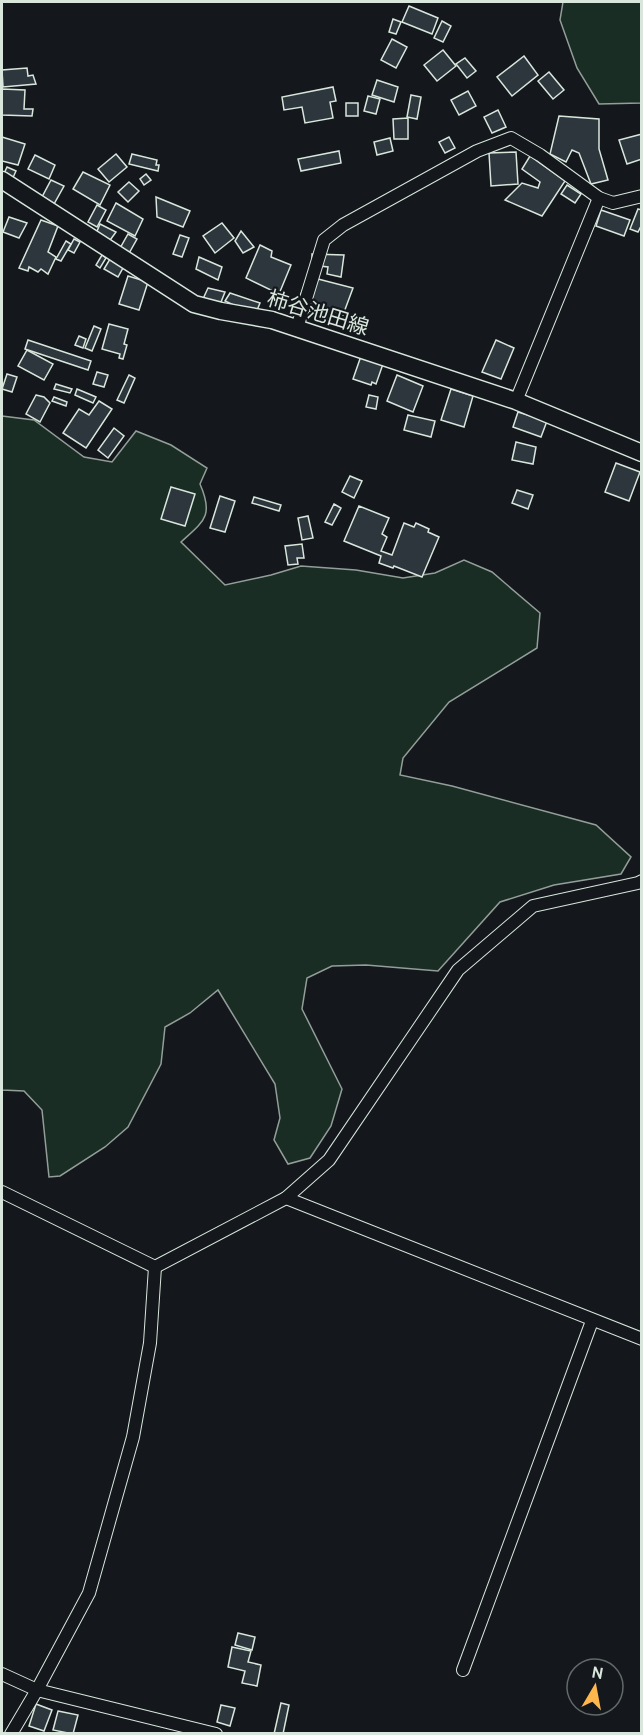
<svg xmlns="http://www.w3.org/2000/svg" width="643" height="1735" viewBox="0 0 643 1735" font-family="Cabin,'Noto Sans JP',sans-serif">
<rect width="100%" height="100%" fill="#14181c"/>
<!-- green -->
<g fill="#1a2d24" stroke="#939e99" stroke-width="1.5">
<path d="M563 2H641V103L599 104 577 68 560 20Z"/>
<path d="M2 416 34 420 84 457 112 462 136 431 171 445 207 468 200 484C214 516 204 521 181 542L225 585 271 575 301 566 356 570 403 578 435 573 464 560 492 572 540 613 537 648 449 702 403 758 400 775 452 786 596 825 631 857 621 874 554 885 500 902 438 971 366 965 332 966 307 978 302 1009 342 1089 331 1126 310 1158 288 1164 274 1140 280 1118 275 1084 218 990 190 1013 165 1027 161 1064 128 1127 105 1147 60 1176 49 1177 42 1110 24 1091 2 1090Z"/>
</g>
<!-- building -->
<g fill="#2c363c" stroke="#d8e6dc" stroke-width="1.5">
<path d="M409 6 438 18 432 34 402 22Z"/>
<path d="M393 19 401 22 396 34 389 32Z"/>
<path d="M442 21 451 26 443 42 434 38Z"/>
<path d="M392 39 407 47 396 68 381 60Z"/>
<path d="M443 50 456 66 437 81 424 65Z"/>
<path d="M524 56 538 75 512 96 497 77Z"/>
<path d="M465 58 476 71 467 78 456 64Z"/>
<path d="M27 68 28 76 33 75 36 84 3 87 2 70Z"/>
<path d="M549 72 564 90 553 99 538 81Z"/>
<path d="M377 80 398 87 394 102 372 95Z"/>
<path d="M333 87 336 101 330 102 333 118 305 123 302 107 284 110 282 97Z"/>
<path d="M2 89 25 90 24 109H33L32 116 2 115Z"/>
<path d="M468 91 476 106 459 115 451 100Z"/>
<path d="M411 95 421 97 417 119 407 117Z"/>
<path d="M368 96 380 99 376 114 364 111Z"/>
<rect x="346" y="103" width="12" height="13"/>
<path d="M498 110 506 127 492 133 484 117Z"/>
<path d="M559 116 599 119V149L608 180 591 184 579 153 572 150 566 162 550 154Z"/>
<path d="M408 118V139H394L393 119Z"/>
<path d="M642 134V159L627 164 619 140Z"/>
<path d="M2 137 25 144 18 165 2 161Z"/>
<path d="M449 137 455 148 445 153 439 142Z"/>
<path d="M390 138 393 151 377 155 374 142Z"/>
<path d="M339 151 341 163 301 171 298 159Z"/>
<path d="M516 152 518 184 491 186 489 153Z"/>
<path d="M116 154 127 167 109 182 98 169Z"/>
<path d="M132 154 157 160 156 165H159L158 171 129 164Z"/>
<path d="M35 155 55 165 49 179 28 169Z"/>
<path d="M530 156 565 181 542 216 505 200 522 183 538 188 540 182 522 169Z"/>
<path d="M7 167 16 171 11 182 2 178Z"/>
<path d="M83 172 110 185 100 205 73 189Z"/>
<path d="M146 174 151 180 144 185 140 179Z"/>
<path d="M51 180 64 186 54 204 42 197Z"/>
<path d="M129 182 139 191 128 202 118 192Z"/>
<path d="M567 185 581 194 575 203 561 194Z"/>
<path d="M156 197 190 211 183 227 157 217Z"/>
<path d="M116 203 143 219 135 236 107 221Z"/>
<path d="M97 205 106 210 97 227 88 222Z"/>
<path d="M638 209 642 210V224L638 232 630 229Z"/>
<path d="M601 210 630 220 624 236 596 226Z"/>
<path d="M9 217 27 223 19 238 3 232Z"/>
<path d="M41 220 58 226 48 252 56 257 48 274 41 269 38 272 29 267 28 271 19 268Z"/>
<path d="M222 223 234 238 215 253 203 236Z"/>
<path d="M100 224 116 232 108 243 95 236Z"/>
<path d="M241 231 254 247 243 253 235 241Z"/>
<path d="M128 234 137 239 128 255 119 250Z"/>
<path d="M180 235 189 238 182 257 173 254Z"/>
<path d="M74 239 80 242 74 253 68 250Z"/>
<path d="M66 241 71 244 61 261 56 259Z"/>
<path d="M260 245 272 251 271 257 291 265 279 294 246 278Z"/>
<path d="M312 254 344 255 341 277 327 274 328 267 312 265Z"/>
<path d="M102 255 106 258 100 268 96 265Z"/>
<path d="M199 257 222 267 218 280 196 269Z"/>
<path d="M110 259 124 266 118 277 104 269Z"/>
<path d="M128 276 148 282 139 310 119 304Z"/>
<path d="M318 279 353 288 343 315 331 310 327 317 296 307 306 281Z"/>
<path d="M208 288 225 292 219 307 202 301Z"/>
<path d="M230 293 260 303 255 315 225 301Z"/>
<path d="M109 324 128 329 124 344 127 345 123 359 119 358 120 354 102 349Z"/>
<path d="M94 326 101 329 92 351 85 348Z"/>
<path d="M79 336 86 339 83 348 75 345Z"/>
<path d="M28 340 91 361 88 370 25 349Z"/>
<path d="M496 340 514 348 501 379 482 372Z"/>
<path d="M27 350 53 364 44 380 18 366Z"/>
<path d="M361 356 383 364 376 384 372 382 371 385 353 379Z"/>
<path d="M97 372 108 375 104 387 93 384Z"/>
<path d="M7 374 17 377 12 392 2 389Z"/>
<path d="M129 375 135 378 124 403 117 400Z"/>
<path d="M397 375 423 386 413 412 387 401Z"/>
<path d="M56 384 72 389 70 393 54 389Z"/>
<path d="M77 389 96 397 93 403 75 395Z"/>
<path d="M451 389 473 396 464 427 441 420Z"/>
<path d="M36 395 44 397 50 403 40 422 26 414Z"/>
<path d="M369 395 378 397 376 409 366 407Z"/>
<path d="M54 397 67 402 66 406 52 401Z"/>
<path d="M99 401 112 409 86 448 63 433 79 409 89 415Z"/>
<path d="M518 412 547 421 541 437 513 427Z"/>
<path d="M408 415 435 421 431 437 404 430Z"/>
<path d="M114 428 124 436 108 458 98 450Z"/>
<path d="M516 442 536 447 533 464 512 460Z"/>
<path d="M616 463 640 472 629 501 605 492Z"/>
<path d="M350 476 362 481 354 498 342 492Z"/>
<path d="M171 487 195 494 185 526 161 519Z"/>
<path d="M517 490 533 495 528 509 512 503Z"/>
<path d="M220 496 235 501 225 532 210 528Z"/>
<path d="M254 497 281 505 279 511 252 503Z"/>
<path d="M334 504 341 508 332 525 325 522Z"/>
<path d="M359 506 389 518 382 534 387 537 381 551 392 555 404 523 414 527 416 523 429 529 428 532 439 537 422 577 394 566 393 568 379 563 381 556 344 541Z"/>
<path d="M308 516 313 538 302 540 298 518Z"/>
<path d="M302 544 304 558H297L298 564 288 565 285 546Z"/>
<path d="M238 1633 255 1637 252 1650 235 1645Z"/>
<path d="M232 1647 251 1651 248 1662 261 1665 257 1686 242 1683 245 1671 228 1667Z"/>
<path d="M281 1703 289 1705 283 1734H274Z"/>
<path d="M36 1704 52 1710 44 1731 29 1726Z"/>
<path d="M221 1705 235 1708 230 1726 217 1722Z"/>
<path d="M58 1711 78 1715 73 1734 53 1730Z"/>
</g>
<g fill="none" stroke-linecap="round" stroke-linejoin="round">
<defs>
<g id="street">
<path d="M297 328 324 240 343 225 477 151 511 138 540 155 599 198 613 203 642 196"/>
<path d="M516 401 599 198"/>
<path d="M2 1192 155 1267"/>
<path d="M286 1198 642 1339"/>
<path d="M155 1267 286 1198 329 1160 458 970 533 906 638 883 642 881"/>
<path d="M463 1670 592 1321"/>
<path d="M2 1674 37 1690 216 1734"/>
<path d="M11 1734 37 1690 89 1593 133 1437 150 1343 155 1267"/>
</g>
<path id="secondary" d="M2 180 194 304 221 311 272 320 516 401 642 453"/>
</defs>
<!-- street casing -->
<use href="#street" stroke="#d8e6dc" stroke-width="14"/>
<!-- secondary casing -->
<use href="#secondary" stroke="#d8e6dc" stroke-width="19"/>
<!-- street -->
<use href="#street" stroke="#14181c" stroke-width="12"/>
<!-- secondary -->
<use href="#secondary" stroke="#14181c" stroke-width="16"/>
</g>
<g text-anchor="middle" stroke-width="4.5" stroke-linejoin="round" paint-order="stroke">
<!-- street labels -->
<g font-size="21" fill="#d8e6dc" stroke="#14181c">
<text transform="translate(318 313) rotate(17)" y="7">柿谷池田線</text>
</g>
</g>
<!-- border -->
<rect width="643" height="1735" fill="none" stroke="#d8e6dc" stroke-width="6"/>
<!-- north arrow -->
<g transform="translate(595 1687) rotate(10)"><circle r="28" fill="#14181c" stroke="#626a69" stroke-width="1.5"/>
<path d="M0-4.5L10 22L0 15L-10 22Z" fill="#ffb74d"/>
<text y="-9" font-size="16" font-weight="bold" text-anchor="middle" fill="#d8e6dc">N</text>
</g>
</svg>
